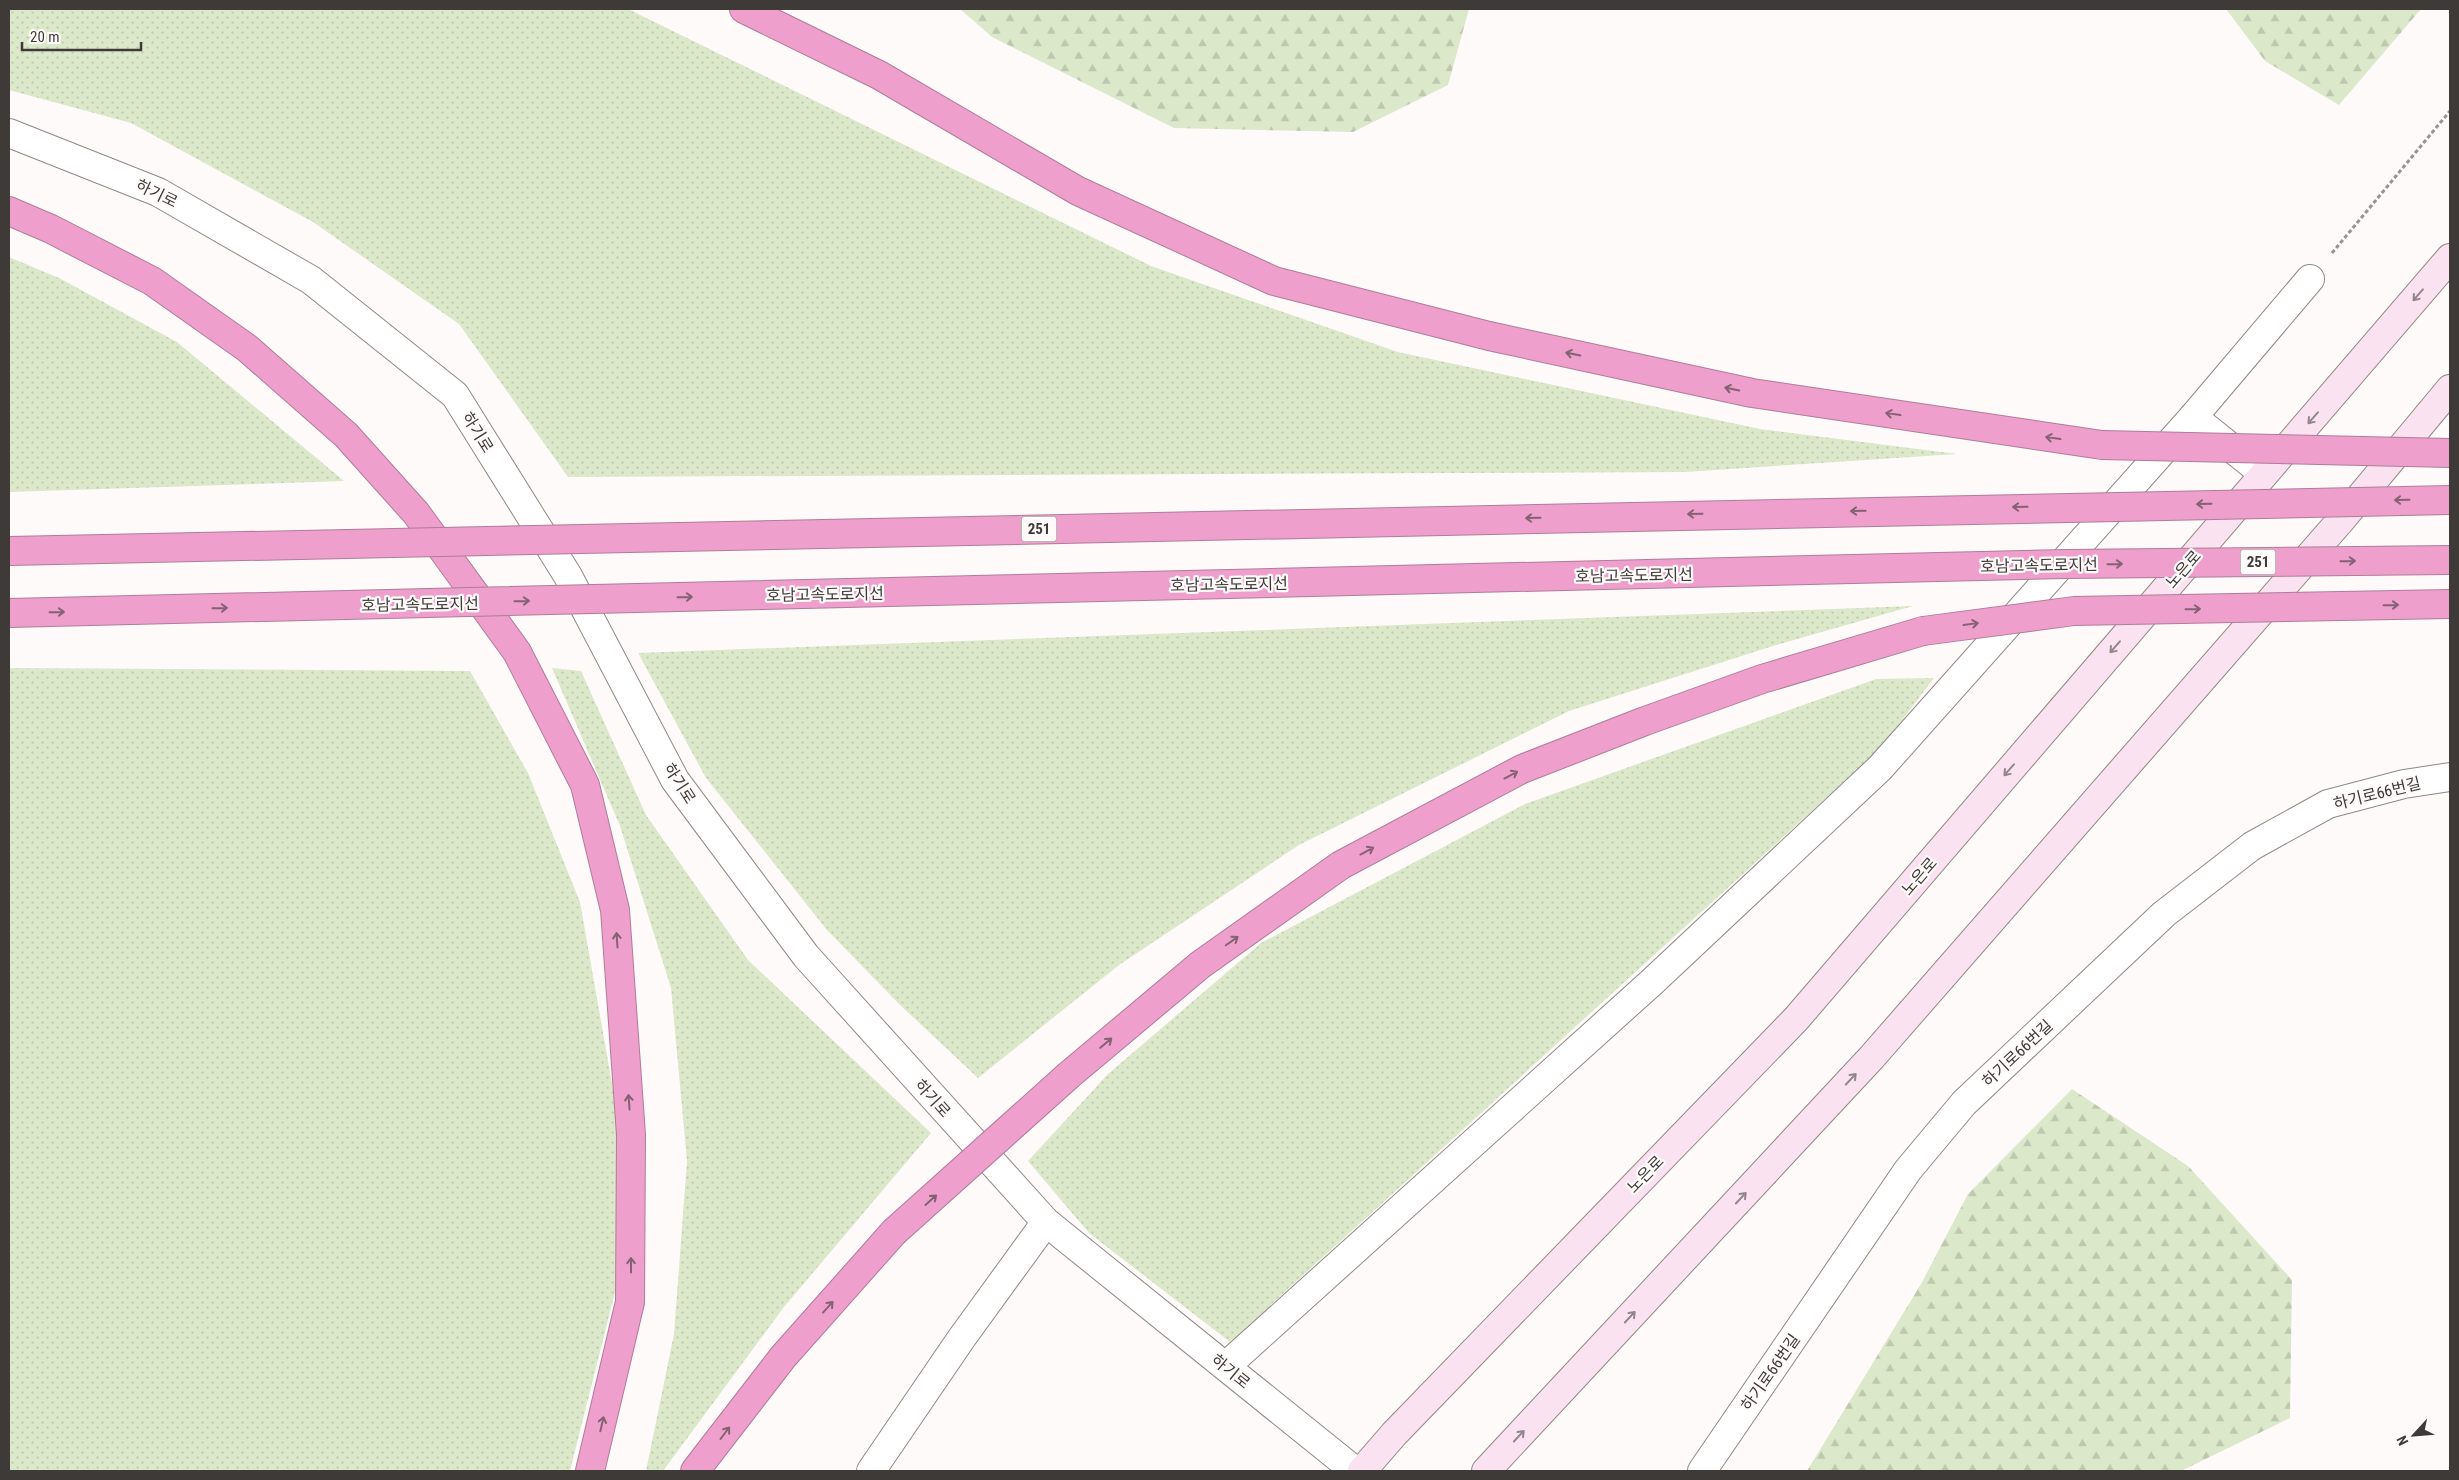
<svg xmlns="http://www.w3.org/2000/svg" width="2459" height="1480" viewBox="0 0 2459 1480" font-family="'Roboto Condensed','Noto Sans KR',sans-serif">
<defs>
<pattern id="grass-dots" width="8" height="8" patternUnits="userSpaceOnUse" patternTransform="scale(1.25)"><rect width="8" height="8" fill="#dce8ca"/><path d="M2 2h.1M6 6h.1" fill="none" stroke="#bec8ae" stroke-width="1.8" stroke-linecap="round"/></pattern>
<pattern id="forest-firs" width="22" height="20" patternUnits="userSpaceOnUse" patternTransform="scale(1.25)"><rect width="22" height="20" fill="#dce8ca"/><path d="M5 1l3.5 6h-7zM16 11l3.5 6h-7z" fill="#bec8ae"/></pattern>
</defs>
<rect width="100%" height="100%" fill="#fefaf9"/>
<!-- grass -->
<g fill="url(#grass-dots)">
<path d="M9 9H628L1151 266 1398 352 1760 429 1957 454 1685 472 568 477 459 324 313 222 131 123 9 90Z"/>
<path d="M9 257 59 278 177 342 344 481 9 492Z"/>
<path d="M1913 606 1773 646 1569 711 1299 845 1119 965 978 1078 899 1004 827 930 706 778 638 653Z"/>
<path d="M9 668 470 671 528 773 580 902 617 1112V1284L570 1471H9Z"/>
<path d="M552 668 581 671 646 815 748 960 931 1133 784 1307 663 1471H646L674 1334 687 1161 671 988 620 826Z"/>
<path d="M1934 678 1881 748 1230 1342 1089 1233 1028 1161 1108 1074 1261 943 1525 804 1876 679Z"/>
</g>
<!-- forest -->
<g fill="url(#forest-firs)">
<path d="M960 9H1469L1448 85 1353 132 1174 128 992 37Z"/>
<path d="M2226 9H2421L2339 105 2265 61Z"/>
<path d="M2072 1089 2188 1166 2292 1280 2290 1418 2181 1471H1807L1921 1284 1968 1194Z"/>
</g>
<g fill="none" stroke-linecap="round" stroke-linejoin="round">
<defs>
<g id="street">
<path d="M9 133 158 192 311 280 455 395 568 576 675 780 806 956 1046 1222 1355 1471"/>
<path d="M2193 417 2264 474"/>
<path d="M1226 1366 1652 982 1880 768 2193 417 2310 279"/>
<path d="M871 1471 961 1339 1046 1222"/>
<path d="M1702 1471 1908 1170 1964 1103 2164 914 2252 846 2328 804 2404 784 2450 777"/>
</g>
<g id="secondary">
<path d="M1362 1471 1394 1434 1796 1019 2450 258"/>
<path d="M1486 1471 1872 1057 2341 520 2450 389"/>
</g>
<g id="highway">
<path d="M744 9 879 75 1078 191 1274 281 1489 336 1752 393 2102 445"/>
<path d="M9 211 51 229 152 281 247 348 346 435 416 513 517 652 585 785 615 910 631 1135 630 1302 590 1471"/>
<path d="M1069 1075 1200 965 1341 865 1522 769 1645 721 1762 679 1923 631"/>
<path d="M695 1471 783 1357 894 1232"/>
</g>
</defs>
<!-- street casing -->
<use href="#street" stroke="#908884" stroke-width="30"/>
<!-- secondary casing -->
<use href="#secondary" stroke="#908884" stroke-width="30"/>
<!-- highway casing -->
<use href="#highway" stroke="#b07c98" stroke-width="30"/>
<!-- path -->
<path stroke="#979492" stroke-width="3" stroke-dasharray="4 2.5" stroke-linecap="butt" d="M2332 253 2450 111"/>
<!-- street -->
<use href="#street" stroke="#fff" stroke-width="28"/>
<!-- secondary -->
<use href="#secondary" stroke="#fae2f0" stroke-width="28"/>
<!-- highway -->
<use href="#highway" stroke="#ee9fcc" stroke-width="28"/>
<defs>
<g id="highway-bridge">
<path d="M2102 445 2450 453"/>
<path d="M9 551 2450 500"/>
<path d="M9 613 2066 564 2450 560"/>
<path d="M1923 631 2074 611 2450 604"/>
<path d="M894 1232 1069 1075"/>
</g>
</defs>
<!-- highway-bridge casing -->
<use href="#highway-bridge" stroke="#b07c98" stroke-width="30" stroke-linecap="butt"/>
<!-- highway-bridge -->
<use href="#highway-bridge" stroke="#ee9fcc" stroke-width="28"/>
</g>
<!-- one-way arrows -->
<defs><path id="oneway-shaft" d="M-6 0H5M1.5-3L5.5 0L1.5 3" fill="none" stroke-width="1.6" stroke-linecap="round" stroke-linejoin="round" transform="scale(1.25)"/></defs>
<g stroke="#92868b">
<use href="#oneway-shaft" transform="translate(2418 295) rotate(131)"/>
<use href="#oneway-shaft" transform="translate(2313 418) rotate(131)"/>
<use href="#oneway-shaft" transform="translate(2115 647) rotate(131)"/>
<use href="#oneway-shaft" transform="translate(2009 770) rotate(131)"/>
<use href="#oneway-shaft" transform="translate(1851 1079) rotate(-47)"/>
<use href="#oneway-shaft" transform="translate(1741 1198) rotate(-47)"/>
<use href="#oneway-shaft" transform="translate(1630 1317) rotate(-47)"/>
<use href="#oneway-shaft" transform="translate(1519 1436) rotate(-47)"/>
</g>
<g stroke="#846273">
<use href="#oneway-shaft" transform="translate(1573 354) rotate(-168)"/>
<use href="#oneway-shaft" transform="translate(1732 389) rotate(-168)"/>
<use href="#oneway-shaft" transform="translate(1893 414) rotate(-172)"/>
<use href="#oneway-shaft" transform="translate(2053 438) rotate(-172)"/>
<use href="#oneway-shaft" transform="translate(2402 500) rotate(179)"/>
<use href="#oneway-shaft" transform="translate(2204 504) rotate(179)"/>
<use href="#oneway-shaft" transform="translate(2020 507) rotate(179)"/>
<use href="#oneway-shaft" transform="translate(1858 511) rotate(179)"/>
<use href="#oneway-shaft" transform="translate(1695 514) rotate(179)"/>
<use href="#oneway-shaft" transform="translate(1533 518) rotate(179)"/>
<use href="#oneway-shaft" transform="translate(2348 561) rotate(-1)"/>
<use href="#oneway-shaft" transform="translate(2115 564) rotate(-1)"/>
<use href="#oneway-shaft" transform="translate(685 597) rotate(-1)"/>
<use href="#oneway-shaft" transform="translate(522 601) rotate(-1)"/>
<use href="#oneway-shaft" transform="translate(2391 605) rotate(-1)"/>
<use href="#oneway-shaft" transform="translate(220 608) rotate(-1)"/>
<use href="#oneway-shaft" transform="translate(2193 609) rotate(-1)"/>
<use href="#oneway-shaft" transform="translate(57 612) rotate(-1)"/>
<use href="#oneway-shaft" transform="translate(1971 624) rotate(-8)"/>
<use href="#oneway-shaft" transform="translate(1511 775) rotate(-28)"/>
<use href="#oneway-shaft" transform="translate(1367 851) rotate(-28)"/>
<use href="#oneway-shaft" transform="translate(617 940) rotate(-94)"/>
<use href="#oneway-shaft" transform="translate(1232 941) rotate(-35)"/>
<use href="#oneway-shaft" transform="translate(1106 1043) rotate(-40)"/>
<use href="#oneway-shaft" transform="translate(629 1102) rotate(-94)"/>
<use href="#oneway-shaft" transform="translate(931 1200) rotate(-42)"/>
<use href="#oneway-shaft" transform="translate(631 1265) rotate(-90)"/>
<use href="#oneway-shaft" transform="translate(828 1307) rotate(-48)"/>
<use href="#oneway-shaft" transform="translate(602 1424) rotate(-77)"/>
<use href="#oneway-shaft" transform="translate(725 1433) rotate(-53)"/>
</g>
<g text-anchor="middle" stroke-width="4.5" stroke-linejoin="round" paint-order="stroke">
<!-- shield labels -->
<g fill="#fefaf9" stroke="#777472" stroke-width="1">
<rect x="1021.5" y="516.5" width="35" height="25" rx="4"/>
<rect x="2240.5" y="549.5" width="35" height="25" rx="4"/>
</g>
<g font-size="15" font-weight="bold" fill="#3d3a38">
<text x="1039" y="534">251</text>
<text x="2258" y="567">251</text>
</g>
<!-- street labels -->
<g font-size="16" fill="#3d3a38" stroke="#fefaf9">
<text transform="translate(157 193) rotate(26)" y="6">하기로</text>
<text transform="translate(478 432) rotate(58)" y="6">하기로</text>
<text transform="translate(2039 565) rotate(-1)" y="6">호남고속도로지선</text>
<text transform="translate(2183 569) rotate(-49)" y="6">노은로</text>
<text transform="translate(1634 575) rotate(-1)" y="6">호남고속도로지선</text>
<text transform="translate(1229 584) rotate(-1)" y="6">호남고속도로지선</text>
<text transform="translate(825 594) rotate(-1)" y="6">호남고속도로지선</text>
<text transform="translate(420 604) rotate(-1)" y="6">호남고속도로지선</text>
<text transform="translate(680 783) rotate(57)" y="6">하기로</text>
<text transform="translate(2377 793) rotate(-14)" y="6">하기로66번길</text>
<text transform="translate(1919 876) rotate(-49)" y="6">노은로</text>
<text transform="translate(2017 1053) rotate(-43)" y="6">하기로66번길</text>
<text transform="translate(933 1098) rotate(48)" y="6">하기로</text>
<text transform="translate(1645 1174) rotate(-46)" y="6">노은로</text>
<text transform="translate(1231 1371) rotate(39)" y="6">하기로</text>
<text transform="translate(1770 1372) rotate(-55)" y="6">하기로66번길</text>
</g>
</g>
<!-- border -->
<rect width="2459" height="1480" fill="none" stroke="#3d3a38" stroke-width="20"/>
<!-- north arrow -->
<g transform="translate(2414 1435) rotate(244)" stroke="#fefaf9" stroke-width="4" paint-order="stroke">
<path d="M0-4L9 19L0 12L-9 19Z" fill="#3d3a38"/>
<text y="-8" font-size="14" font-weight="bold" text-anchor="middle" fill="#3d3a38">N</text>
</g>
<!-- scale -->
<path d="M22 42v8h119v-8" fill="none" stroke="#3d3a38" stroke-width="2.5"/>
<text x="30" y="42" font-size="15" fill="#3d3a38" stroke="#fefaf9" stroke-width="4" paint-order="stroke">20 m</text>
</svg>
